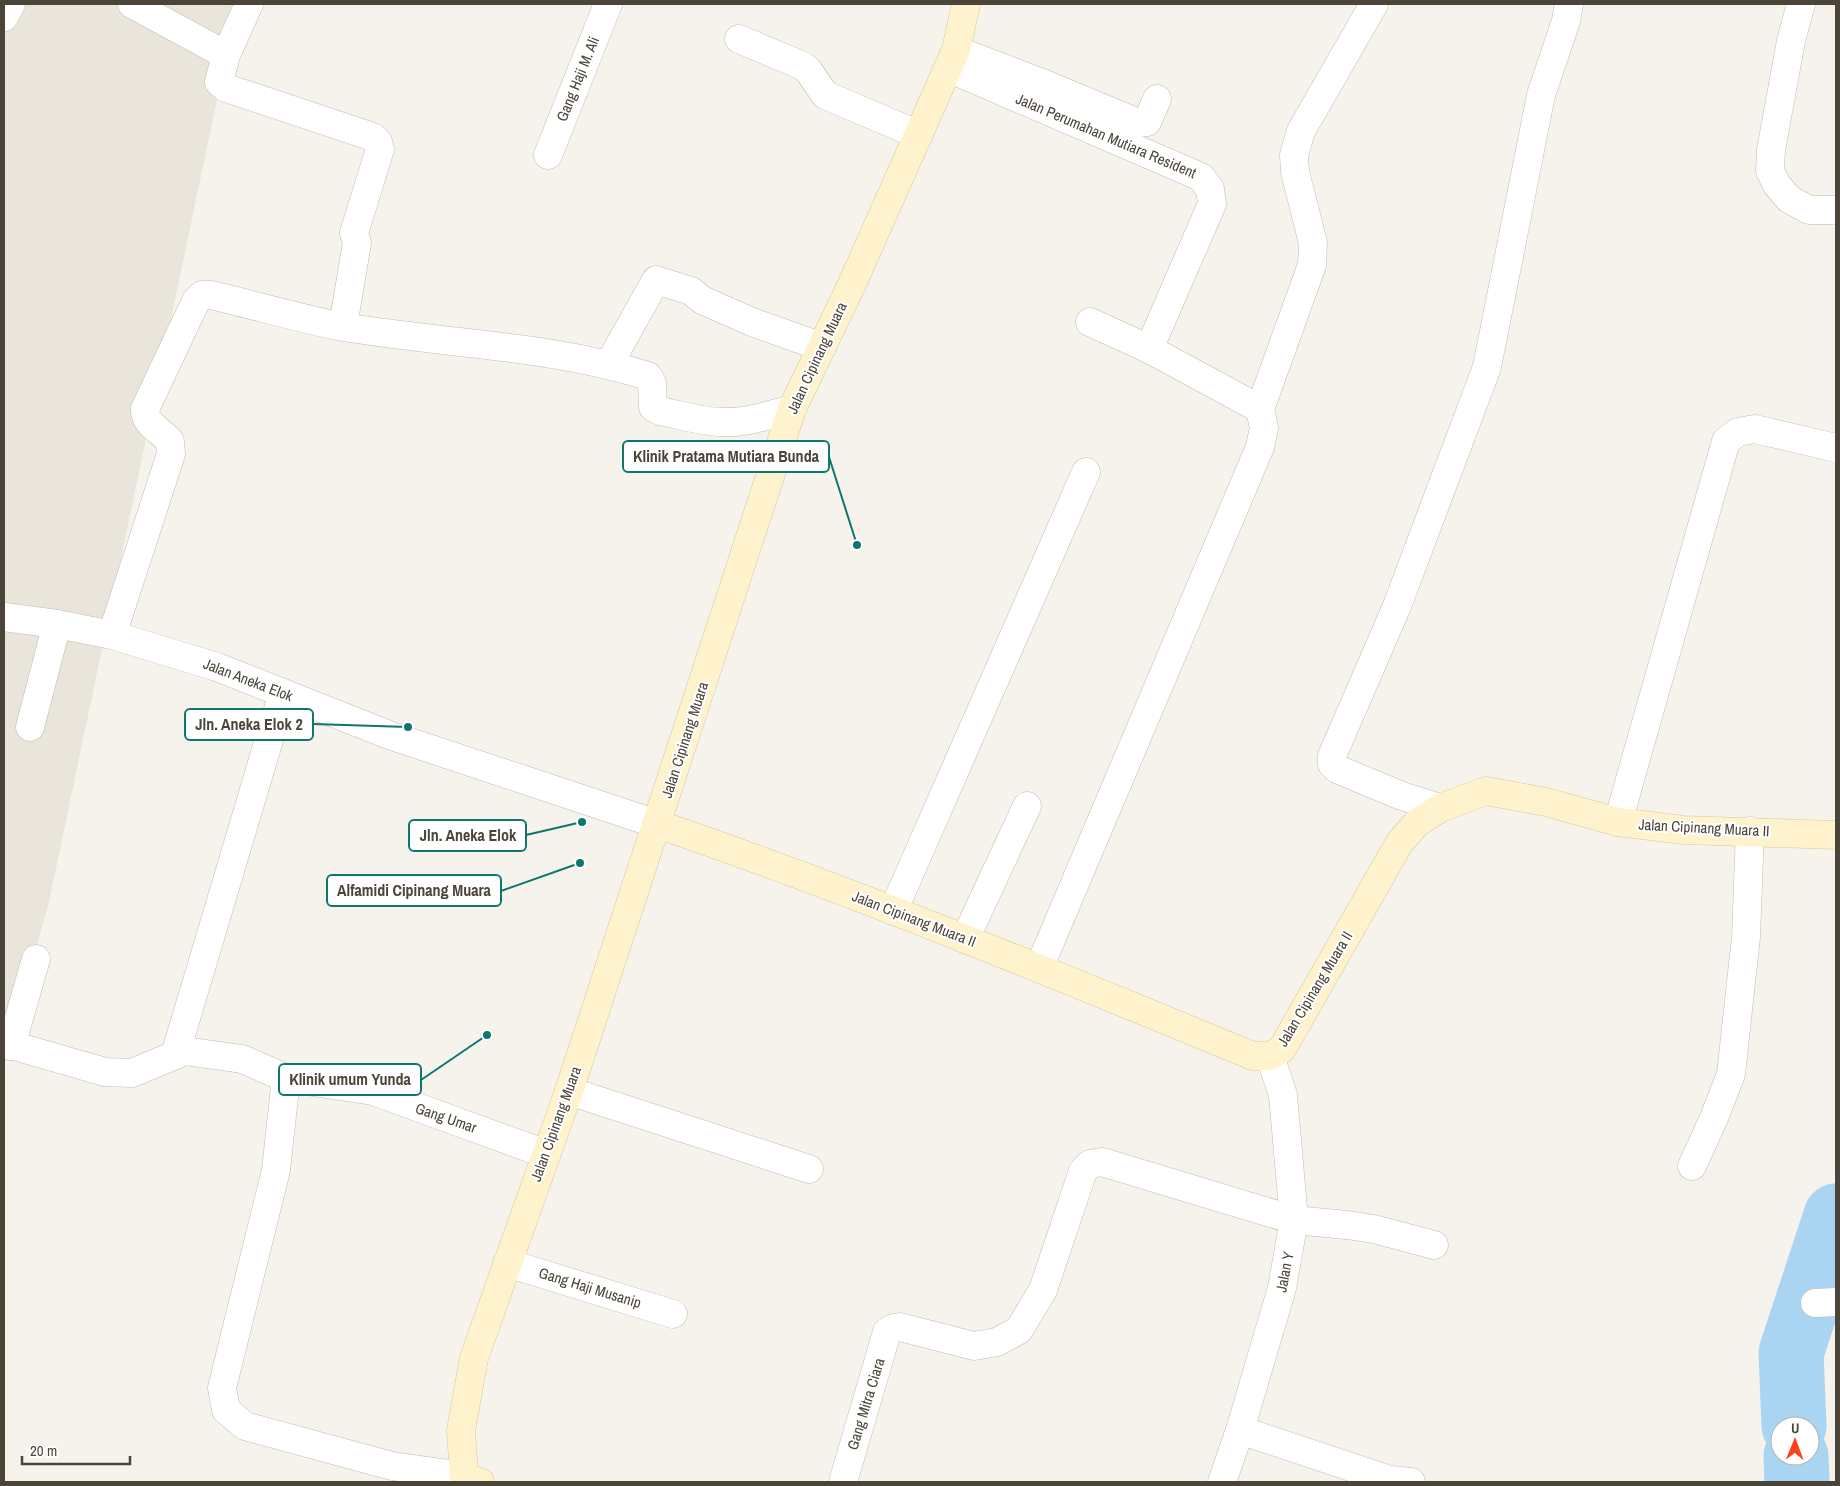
<svg xmlns="http://www.w3.org/2000/svg" width="1840" height="1486" viewBox="0 0 1840 1486" font-family="'Archivo Narrow',sans-serif">
<rect width="100%" height="100%" fill="#f6f3ec"/>
<!-- residential -->
<path fill="#eae5da" d="M4 4H237L49 902 4 1066Z"/>
<g fill="none" stroke-linecap="round" stroke-linejoin="round">
<!-- river -->
<g stroke="#a9d4f2" stroke-width="65">
<path d="M1794 1426 1791 1353 1836 1216"/>
<path d="M1796 1456 1797 1482"/>
</g>
<defs>
<g id="street">
<path d="M132 4 226 55 219 82 226 88 373 137 378 142 380 149 354 233 357 243 343 326"/>
<path d="M1801 4 1791 41 1771 150 1770 171 1777 185 1789 199 1809 210H1836"/>
<path d="M4 17 11 4"/>
<path d="M739 39 803 66 808 70 825 95 919 135"/>
<path d="M956 50 1042 83 1138 123 1147 122 1157 99"/>
<path d="M226 55 249 4"/>
<path d="M948 68 1201 177 1210 189 1212 204 1149 349 1260 409"/>
<path d="M548 155 608 4"/>
<path d="M1090 322 1149 349"/>
<path d="M609 364 656 280 691 291 702 300 752 322 822 347"/>
<path d="M4 617 57 624 112 635 217 667 389 735 657 824"/>
<path d="M112 635 171 454 170 441C161 431 144 424 145 409L196 301 202 295H211C255 305 300 319 344 327 446 344 549 345 648 376L652 383 653 407 660 411C681 415 702 422 722 422 746 423 770 415 792 409"/>
<path d="M30 727 57 624"/>
<path d="M1440 808 1402 796 1337 769 1332 764V756L1397 606 1487 367 1541 95 1566 21 1569 4"/>
<path d="M1618 822 1726 441 1738 432 1755 429 1836 448"/>
<path d="M893 911 1086 472"/>
<path d="M965 939 1027 806"/>
<path d="M1039 968 1260 447 1264 428 1260 409 1312 265 1313 243 1295 172 1294 155 1301 131 1374 4"/>
<path d="M4 1043 105 1072 132 1073 185 1051 242 1059 286 1078 373 1091 546 1154"/>
<path d="M11 1046 36 959"/>
<path d="M175 1055 283 693"/>
<path d="M286 1078 276 1170 222 1388 226 1410 245 1426 392 1466 464 1476"/>
<path d="M569 1091 809 1169"/>
<path d="M1692 1166 1714 1118 1731 1074 1746 937 1750 831"/>
<path d="M507 1263 673 1314"/>
<path d="M1815 1303 1836 1302"/>
<path d="M1240 1430 1390 1480 1411 1482"/>
<path d="M843 1482 887 1332 893 1328 900 1327 974 1346 997 1342 1019 1330 1043 1290 1083 1171 1090 1164 1102 1162 1294 1220 1347 1225 1374 1229 1434 1245"/>
<path d="M1222 1482 1240 1430 1282 1288 1294 1220 1283 1095 1270 1056"/>
</g>
<g id="secondary">
<path d="M657 824C859 893 1056 975 1253 1056H1270L1282 1049 1400 842 1417 823 1440 808 1486 791 1546 802 1618 822 1683 830 1836 835"/>
<path d="M480 1482 464 1476 461 1430 474 1358 569 1091 792 409 852 284 956 50 966 4"/>
</g>
</defs>
<!-- street casing -->
<use href="#street" stroke="#c2bbae" stroke-width="29"/>
<!-- secondary casing -->
<use href="#secondary" stroke="#d6c79b" stroke-width="29"/>
<!-- street -->
<use href="#street" stroke="#fff" stroke-width="28"/>
<!-- secondary -->
<use href="#secondary" stroke="#fff3cd" stroke-width="28"/>
</g>
<g text-anchor="middle" stroke-width="4" stroke-linejoin="round" paint-order="stroke">
<!-- street labels -->
<g font-size="15" fill="#4b4439" stroke="#fff">
<text transform="translate(578 79) rotate(-68)" y="5">Gang Haji M. Ali</text>
<text transform="translate(1106 136) rotate(23)" y="5">Jalan Perumahan Mutiara Resident</text>
<text transform="translate(817 358) rotate(-65)" y="5">Jalan Cipinang Muara</text>
<text transform="translate(248 680) rotate(21)" y="5">Jalan Aneka Elok</text>
<text transform="translate(685 740) rotate(-72)" y="5">Jalan Cipinang Muara</text>
<text transform="translate(1704 828) rotate(3)" y="5">Jalan Cipinang Muara II</text>
<text transform="translate(914 919) rotate(21)" y="5">Jalan Cipinang Muara II</text>
<text transform="translate(1315 989) rotate(-59)" y="5">Jalan Cipinang Muara II</text>
<text transform="translate(446 1118) rotate(19)" y="5">Gang Umar</text>
<text transform="translate(556 1124) rotate(-70)" y="5">Jalan Cipinang Muara</text>
<text transform="translate(1285 1272) rotate(-79)" y="5">Jalan Y</text>
<text transform="translate(590 1288) rotate(17)" y="5">Gang Haji Musanip</text>
<text transform="translate(866 1404) rotate(-73)" y="5">Gang Mitra Ciara</text>
</g>
</g>
<!-- callouts -->
<path fill="none" stroke="#0f766e" stroke-width="2" d="M857 545L829 457M408 727L313 724M582 822L526 835M580 863L501 891M487 1035L421 1080"/>
<g fill="#0f766e" stroke="#fff" stroke-width="2">
<circle cx="857" cy="545" r="5"/>
<circle cx="408" cy="727" r="5"/>
<circle cx="582" cy="822" r="5"/>
<circle cx="580" cy="863" r="5"/>
<circle cx="487" cy="1035" r="5"/>
</g>
<g fill="#fff" stroke="#0f766e" stroke-width="2">
<rect x="623" y="441" width="206" height="31" rx="5"/>
<rect x="185" y="709" width="128" height="31" rx="5"/>
<rect x="409" y="820" width="117" height="31" rx="5"/>
<rect x="327" y="875" width="174" height="31" rx="5"/>
<rect x="279" y="1064" width="142" height="31" rx="5"/>
</g>
<g font-size="16" text-anchor="middle" font-weight="bold" fill="#4b4439">
<text x="726" y="462">Klinik Pratama Mutiara Bunda</text>
<text x="249" y="730">Jln. Aneka Elok 2</text>
<text x="468" y="841">Jln. Aneka Elok</text>
<text x="414" y="896">Alfamidi Cipinang Muara</text>
<text x="350" y="1085">Klinik umum Yunda</text>
</g>
<!-- border -->
<rect width="1840" height="1486" fill="none" stroke="#4b4439" stroke-width="10"/>
<!-- north arrow -->
<g transform="translate(1795 1441) rotate(1)"><circle r="24" fill="#ffffff" stroke="#b7b4b0"/>
<path d="M0-4L9 19L0 12L-9 19Z" fill="#fc3f1d"/>
<text y="-8" font-size="14" font-weight="bold" text-anchor="middle" fill="#4b4439">U</text>
</g>
<!-- scale -->
<path d="M22 1456v8h108v-8" fill="none" stroke="#4b4439" stroke-width="2.5"/>
<text x="30" y="1456" font-size="15" fill="#4b4439" stroke="#ffffff" stroke-width="4" paint-order="stroke">20 m</text>
</svg>
